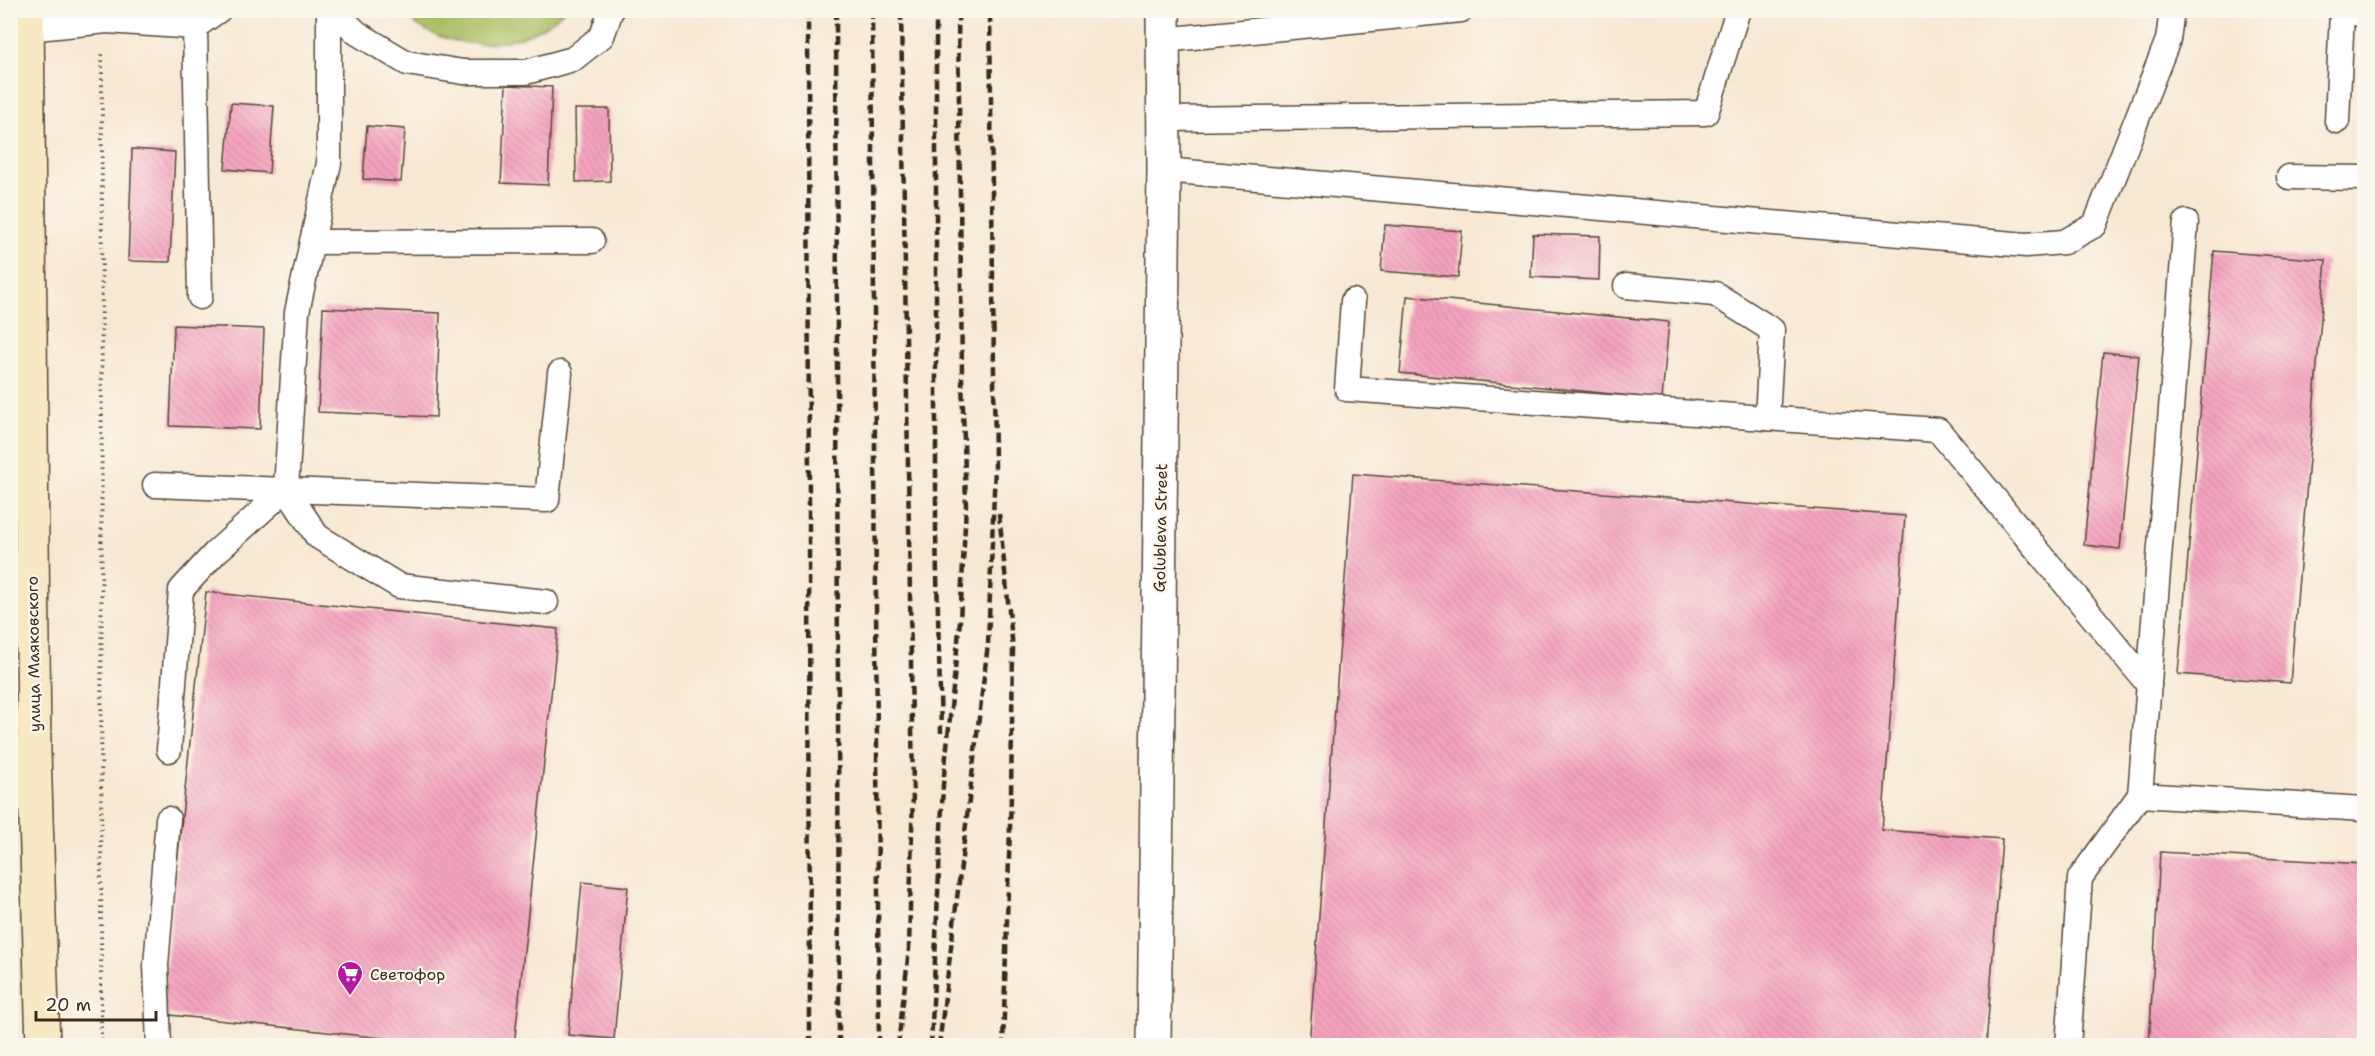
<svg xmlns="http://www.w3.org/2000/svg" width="2375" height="1056" viewBox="0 0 2375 1056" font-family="'Shantell Sans',sans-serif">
<defs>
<pattern id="building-back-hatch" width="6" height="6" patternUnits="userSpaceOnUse" patternTransform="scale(1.5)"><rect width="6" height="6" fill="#f4a3be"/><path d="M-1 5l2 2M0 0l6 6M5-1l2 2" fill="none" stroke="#d28ca3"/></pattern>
</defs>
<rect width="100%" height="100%" fill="#fbf7ec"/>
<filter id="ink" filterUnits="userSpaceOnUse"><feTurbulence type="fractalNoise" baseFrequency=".0167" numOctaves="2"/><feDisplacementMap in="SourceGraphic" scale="12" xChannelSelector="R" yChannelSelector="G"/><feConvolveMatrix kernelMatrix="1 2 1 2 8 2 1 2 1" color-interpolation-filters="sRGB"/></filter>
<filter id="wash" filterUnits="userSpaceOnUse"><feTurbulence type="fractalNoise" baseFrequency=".008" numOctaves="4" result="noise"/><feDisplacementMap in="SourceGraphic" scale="24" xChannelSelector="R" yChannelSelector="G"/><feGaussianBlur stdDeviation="1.35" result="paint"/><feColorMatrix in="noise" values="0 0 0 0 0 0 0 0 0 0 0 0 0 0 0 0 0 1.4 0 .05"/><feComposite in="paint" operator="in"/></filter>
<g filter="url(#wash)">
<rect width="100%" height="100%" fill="#f7e8d3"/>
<!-- grass -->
<path fill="#a9bd61" stroke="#727440" stroke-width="1.5" d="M400 11H564C520 53 444 56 400 11Z"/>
<g id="blocks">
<!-- building -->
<g fill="url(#building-back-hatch)">
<path d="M506 85 552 87 548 185 501 183Z"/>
<path d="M231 103 274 106 269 173 225 169Z"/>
<path d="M575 109H609L610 181 576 182Z"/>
<path d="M367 126 405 129 401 182 363 179Z"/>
<path d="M132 149 175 152 170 262 128 261Z"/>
<path d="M1385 225 1462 231 1458 277 1381 271Z"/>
<path d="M1533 234 1600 236 1599 280 1531 277Z"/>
<path d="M2214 251 2326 260 2290 683 2178 674Z"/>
<path d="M1407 296 1669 322 1662 399 1400 373Z"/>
<path d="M323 308 440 313 436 417 318 412Z"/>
<path d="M174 325 264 329 260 429 170 426Z"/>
<path d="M2103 352 2139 356 2120 549 2084 545Z"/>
<path d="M1353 474 1905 516 1882 830 2002 839 1986 1046H1309Z"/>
<path d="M206 592 558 629 514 1046H455L161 1014Z"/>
<path d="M2160 852 2364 864V1046H2149Z"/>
<path d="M582 882 628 887 614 1039 568 1035Z"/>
</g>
</g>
</g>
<g filter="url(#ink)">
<use href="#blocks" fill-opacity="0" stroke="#574639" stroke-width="1.5"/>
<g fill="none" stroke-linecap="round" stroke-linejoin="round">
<defs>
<g id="service">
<path d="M333 10 357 33 407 63 463 72H526L573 59 602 36 611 10"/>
<path d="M195 27 219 10"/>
<path d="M27 29 107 21 195 27 200 297"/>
<path d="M1163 40 1461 10"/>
<path d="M1164 119 1706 113 1738 10"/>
<path d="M2337 121 2342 12 2364 14"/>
<path d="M1164 170 2026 245 2064 242 2095 225 2168 40 2172 10"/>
<path d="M2289 177 2364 178"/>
<path d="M312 242 592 241"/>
<path d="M1626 286 1715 294 1772 330 1767 418"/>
<path d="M1353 301 1347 389 1938 430 2149 685"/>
<path d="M155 485 547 500 560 373"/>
<path d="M286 489 317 536 399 586 546 602"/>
<path d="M169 750 181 590 215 553 286 489 297 312 329 163V10"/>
<path d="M10 766 34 751"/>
<path d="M2140 795 2186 222"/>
<path d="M159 1046 156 965 168 819"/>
<path d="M2068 1046 2080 878 2140 795 2364 809"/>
</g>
<path id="minor" d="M1154 1046 1164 170 1163 10"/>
<path id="secondary" d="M27 10 34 751 43 1046"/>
</defs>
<!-- service casing -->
<use href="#service" stroke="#574639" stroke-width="27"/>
<!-- minor casing -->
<use href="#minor" stroke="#574639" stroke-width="36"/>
<!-- secondary casing -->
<use href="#secondary" stroke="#574639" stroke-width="36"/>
<!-- path -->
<path stroke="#574639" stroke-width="4" stroke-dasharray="1.5 4.5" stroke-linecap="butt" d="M101 1046 102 53"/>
<!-- service -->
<use href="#service" stroke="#fff" stroke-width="24"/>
<!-- minor -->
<use href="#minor" stroke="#fff" stroke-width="33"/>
<!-- secondary -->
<use href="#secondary" stroke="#f8e8c3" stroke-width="33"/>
<!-- rail -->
<g stroke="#3b2a1e" stroke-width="4.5" stroke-dasharray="9 4.5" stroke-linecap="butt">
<path d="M808 10 810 1046"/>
<path d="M836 10 839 1046"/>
<path d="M872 10 879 1046"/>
<path d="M936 10V535L941 733"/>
<path d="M999 514 1013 649 1011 795 1003 1046"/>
<path d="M898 1046 909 949 913 791 901 10"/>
<path d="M931 1046 943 785 960 621 966 505 962 378 958 10"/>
<path d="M939 1046 988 644 995 466 990 10"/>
</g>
</g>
</g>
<!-- icons -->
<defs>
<symbol id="supermarket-pin" viewBox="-11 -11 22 30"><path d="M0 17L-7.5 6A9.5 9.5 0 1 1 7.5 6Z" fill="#b5179e" stroke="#fbf7ec"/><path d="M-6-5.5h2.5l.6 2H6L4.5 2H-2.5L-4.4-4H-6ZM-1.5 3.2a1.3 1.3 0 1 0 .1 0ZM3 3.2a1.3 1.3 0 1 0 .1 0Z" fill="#fff"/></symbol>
</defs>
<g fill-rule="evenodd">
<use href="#supermarket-pin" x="335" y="959" width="30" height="40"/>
</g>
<g text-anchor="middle" stroke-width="4.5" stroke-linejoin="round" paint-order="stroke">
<!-- street labels -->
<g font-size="16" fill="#3b2a1e" stroke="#fbf7ec">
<text transform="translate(1160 528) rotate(-89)" y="6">Golubleva Street</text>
<text transform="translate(33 654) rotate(-91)" y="6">улица Маяковского</text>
</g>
<!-- poi labels -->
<g font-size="16" fill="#3b2a1e" stroke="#fbf7ec" text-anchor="start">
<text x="370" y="980">Светофор</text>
</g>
</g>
<!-- margin -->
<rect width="2375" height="1056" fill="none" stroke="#fbf7ec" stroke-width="36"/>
<!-- scale -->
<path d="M36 1011v9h120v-9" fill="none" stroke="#3b2a1e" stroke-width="3"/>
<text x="45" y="1011" font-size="18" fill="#3b2a1e" stroke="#fbf7ec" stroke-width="4.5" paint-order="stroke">20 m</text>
</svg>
